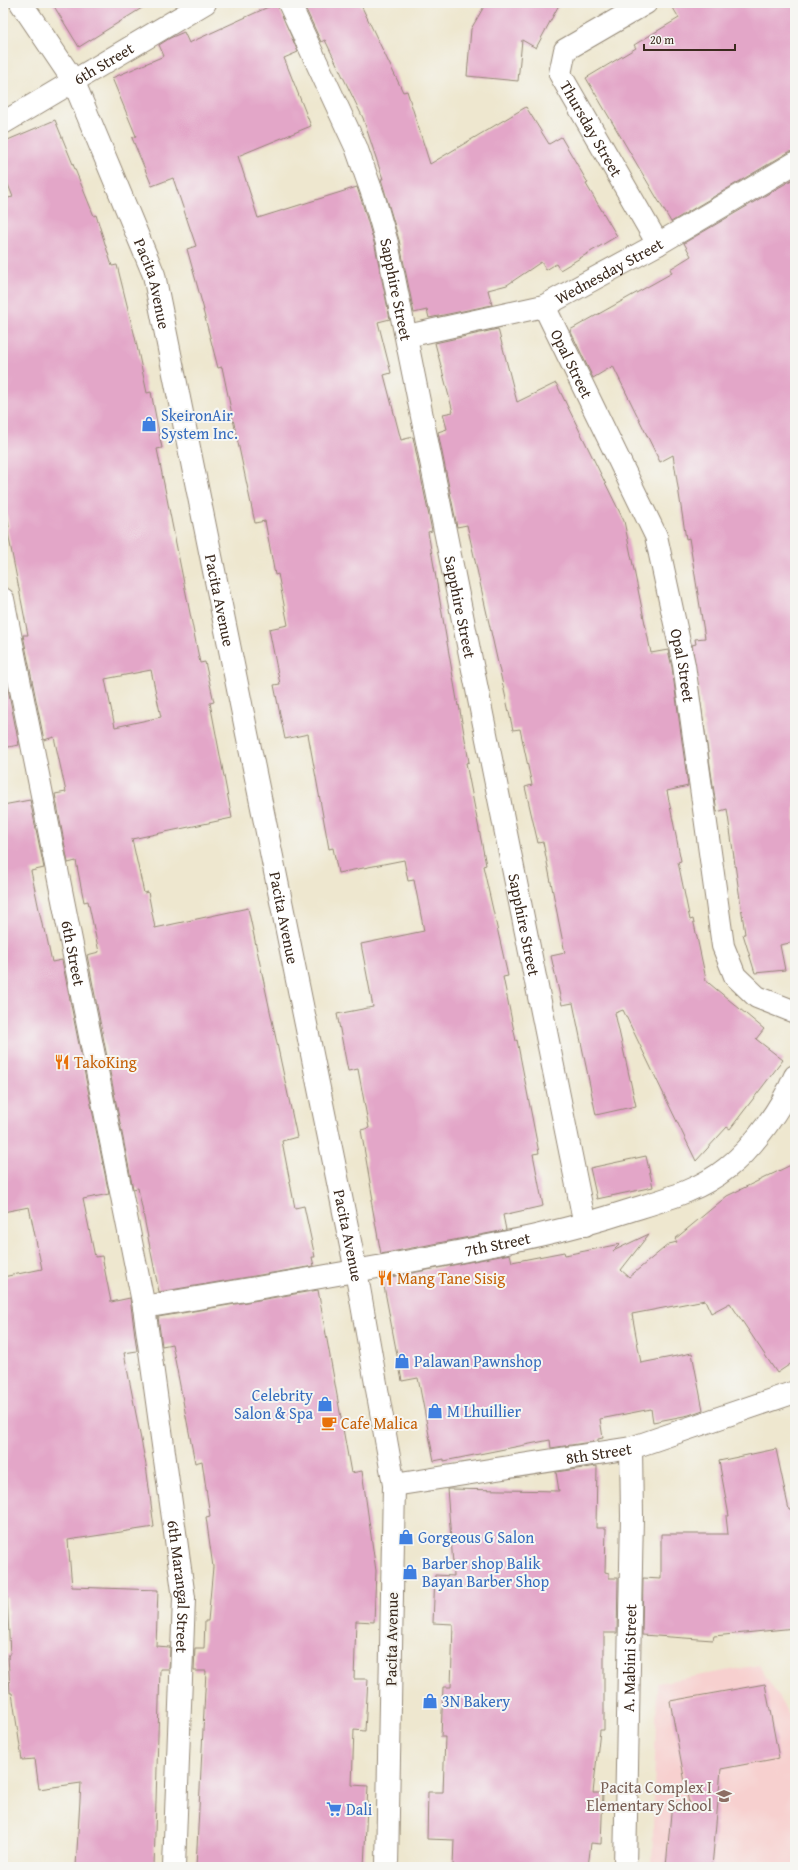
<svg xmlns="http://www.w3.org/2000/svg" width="798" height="1870" viewBox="0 0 798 1870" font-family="'Gentium Book Plus',serif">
<rect width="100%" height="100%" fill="#f6f6f2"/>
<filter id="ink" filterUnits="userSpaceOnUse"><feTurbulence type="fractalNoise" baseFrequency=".025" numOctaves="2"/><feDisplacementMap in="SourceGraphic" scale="8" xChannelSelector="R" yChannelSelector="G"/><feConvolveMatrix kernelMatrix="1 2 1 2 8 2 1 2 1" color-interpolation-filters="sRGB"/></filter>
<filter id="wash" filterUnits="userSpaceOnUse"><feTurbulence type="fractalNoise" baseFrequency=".012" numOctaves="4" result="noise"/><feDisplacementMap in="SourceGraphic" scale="16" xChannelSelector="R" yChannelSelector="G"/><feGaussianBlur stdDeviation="0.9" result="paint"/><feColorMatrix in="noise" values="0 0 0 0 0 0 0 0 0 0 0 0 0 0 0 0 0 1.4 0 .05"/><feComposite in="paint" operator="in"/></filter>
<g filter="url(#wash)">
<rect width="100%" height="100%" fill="#eee7cf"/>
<!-- built -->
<path fill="#f7d0cf" d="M759 1665 795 1725V1867H652L657 1683Z"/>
<g id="blocks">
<!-- building -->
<g fill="#e3a6c8" fill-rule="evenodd">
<path d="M52 3H150L79 47Z"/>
<path d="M277 3 298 52 284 58 311 126 238 156 258 218 357 187 362 202 375 246 390 319 378 322 391 373 384 375 401 440 413 437 432 531 428 532 458 706 459 705 469 762 466 763 486 865 483 866 508 976 503 977 516 1041 517 1040 539 1153 533 1154 543 1206 503 1215 506 1230 381 1254 371 1200H373L361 1130 369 1128 358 1069 348 1071 337 1014 373 1007 361 944 424 931 414 880 408 881 404 860 338 873 333 848 329 849 308 734 285 739 274 685 280 684 269 629 288 625 278 574 275 575 265 521 255 523 222 367 218 368 203 310H204L187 249 196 246 173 178 152 186 132 138 136 136 112 78 164 56 159 45 170 38 184 32 189 43Z"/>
<path d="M303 3H360L403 92 407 91 430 164 526 107 549 144 561 137 588 183 586 184 617 236 560 270 556 264 546 270 541 262 507 285 488 290 492 305 429 318 427 310 414 313 399 240 381 179H383L363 118 325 40 321 42Z"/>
<path d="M486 3H560L536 48 522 40 518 81 467 76 471 29Z"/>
<path d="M670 3H795V151L789 152 671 222 586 78 636 48 634 45 679 18Z"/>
<path d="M55 120 94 216 96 215 112 266 117 265 135 337 147 393 151 392 162 448 157 449 200 663 205 662 214 702 210 703 232 818 132 839 144 893 148 892 155 928 248 908 297 1137 282 1141 295 1208 304 1206 315 1257H312L314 1266 159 1292 138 1188 133 1189 87 955 99 952 88 901 84 902 76 861 68 863 55 794 66 792 54 737 44 740 23 635H28L7 528 9 527 3 496V199L13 197 3 172V142ZM151 670 161 717 115 727 105 679Z"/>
<path d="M795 178V942L780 945 785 970 755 973 743 934H745L727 809 717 812 692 645 696 644 695 639 705 638 689 538 686 539 673 455 660 462 613 366 593 378 570 330 672 273 670 269 691 256 684 243Z"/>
<path d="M498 329 517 402 556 383 624 521 651 653 668 650 672 667 688 786 667 791 681 861 678 862 690 920 693 919 706 979H704L764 1029 756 1039 783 1060 730 1129 727 1127 696 1161 623 1010 615 1013 636 1106 596 1115 573 1003 562 1005 551 956 565 953 543 842 538 843 525 787 532 785 520 729 513 730 467 525 457 527 438 432 447 429 443 414 453 412 435 343Z"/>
<path d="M3 663 19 745 3 748Z"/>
<path d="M30 800 44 868 31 871 43 929H45L52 962 62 960 109 1194 83 1199 95 1257 102 1256 111 1302 130 1298 137 1351 124 1353 146 1465 154 1527 68 1540 72 1587 158 1590 156 1646 170 1647 169 1669H160L154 1867H76L81 1783 39 1789 35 1759 22 1760 12 1693H10L8 1655H10L7 1597H3V1277L42 1269 29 1207 3 1212V805Z"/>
<path d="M646 1156 653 1187 597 1199 590 1168Z"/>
<path d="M795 1163V1361L777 1373 730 1303 711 1313 705 1300 632 1314 641 1363 692 1353 703 1410 689 1415 653 1422 651 1409 600 1419 603 1438 598 1439V1441L551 1448 550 1440 444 1461V1459L434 1461 418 1378 402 1381 383 1281 386 1280V1278L510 1254 512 1262 564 1252 565 1255 620 1244 613 1251 649 1234 621 1270 629 1277 669 1244 677 1242 675 1239 727 1196Z"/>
<path d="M318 1290 351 1473 362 1471 376 1571 374 1622 356 1621 354 1679H368L365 1731 354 1730 352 1785 368 1786 364 1867H196L206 1671H194L195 1648H204L205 1621H208L213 1567 206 1517 210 1516 202 1461 195 1463 172 1344 162 1346 158 1317Z"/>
<path d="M776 1449 789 1510H795V1628L714 1636 713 1640 642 1635 643 1578 661 1579V1534H728L726 1516H729L719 1461Z"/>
<path d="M597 1466 596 1528H606L605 1572 609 1573V1578H618L617 1633H604V1730H600L593 1793H603L601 1844 591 1843 588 1867H453L454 1840 427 1839 428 1792H443L445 1737H441L443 1687H451L453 1624 433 1623 435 1575 454 1576 447 1489 559 1491 556 1472Z"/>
<path d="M765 1684 779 1758 721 1769 712 1867H666L672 1802 689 1804 670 1701Z"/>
</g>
</g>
</g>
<g filter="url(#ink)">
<use href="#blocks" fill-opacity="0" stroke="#948876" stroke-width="1"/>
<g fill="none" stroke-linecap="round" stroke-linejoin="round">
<defs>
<g id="minor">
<path id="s1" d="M289 3 356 147 374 198 387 243 585 1225"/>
<path id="s2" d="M646 3 565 50 560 74 658 244"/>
<path id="s3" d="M3 123 205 3"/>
<path id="s4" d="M544 306 656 536 684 665 723 946 735 976 757 997 795 1012"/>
<path id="s5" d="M407 336 544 306 658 244 795 163"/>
<path id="s6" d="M3 599 144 1307 184 1598 174 1867"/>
<path id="s7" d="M144 1307C240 1291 336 1275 432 1257 498 1244 564 1232 628 1211 663 1200 699 1191 727 1168 754 1147 782 1107 795 1076"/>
<path id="s8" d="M394 1485 631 1448 795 1392"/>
<path id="s9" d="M625 1867 632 1516 631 1448"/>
</g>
<g id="major">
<path id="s10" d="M21 3 73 80 154 275 356 1271 394 1485 387 1867"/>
</g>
</defs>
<!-- minor casing -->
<use href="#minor" stroke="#948876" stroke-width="24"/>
<!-- major casing -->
<use href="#major" stroke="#948876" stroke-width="24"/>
<!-- minor -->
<use href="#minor" stroke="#fff" stroke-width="22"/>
<!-- major -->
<use href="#major" stroke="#fff" stroke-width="22"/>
</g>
</g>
<!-- icons -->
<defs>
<symbol id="shop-bare" viewBox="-9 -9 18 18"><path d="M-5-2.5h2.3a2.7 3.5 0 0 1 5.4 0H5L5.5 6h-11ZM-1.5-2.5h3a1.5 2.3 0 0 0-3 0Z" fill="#3f7fe0" stroke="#f6f6f2" stroke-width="2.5" paint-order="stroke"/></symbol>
<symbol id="restaurant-bare" viewBox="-9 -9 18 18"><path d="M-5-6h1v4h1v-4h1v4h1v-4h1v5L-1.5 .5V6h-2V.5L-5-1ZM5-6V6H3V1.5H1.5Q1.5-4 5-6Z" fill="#e8710a" stroke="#f6f6f2" stroke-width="2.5" paint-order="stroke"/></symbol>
<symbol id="cafe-bare" viewBox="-9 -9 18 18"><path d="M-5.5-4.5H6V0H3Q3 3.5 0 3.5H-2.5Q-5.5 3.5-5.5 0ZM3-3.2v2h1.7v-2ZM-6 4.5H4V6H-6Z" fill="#e8710a" stroke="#f6f6f2" stroke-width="2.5" paint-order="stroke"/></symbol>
<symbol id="school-bare" viewBox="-9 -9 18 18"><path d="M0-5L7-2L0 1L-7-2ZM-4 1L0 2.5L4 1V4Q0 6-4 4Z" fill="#8d6e63" stroke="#f6f6f2" stroke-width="2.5" paint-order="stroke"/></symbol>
<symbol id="supermarket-bare" viewBox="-9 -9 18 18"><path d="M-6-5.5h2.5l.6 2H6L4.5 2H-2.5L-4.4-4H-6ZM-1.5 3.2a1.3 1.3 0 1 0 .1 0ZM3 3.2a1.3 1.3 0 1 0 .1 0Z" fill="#3f7fe0" stroke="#f6f6f2" stroke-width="2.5" paint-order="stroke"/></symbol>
</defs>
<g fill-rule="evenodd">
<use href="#shop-bare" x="138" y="413" width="22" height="22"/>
<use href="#restaurant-bare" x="51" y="1051" width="22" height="22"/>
<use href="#restaurant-bare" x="374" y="1267" width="22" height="22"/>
<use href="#shop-bare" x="391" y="1350" width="22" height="22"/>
<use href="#shop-bare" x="314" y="1393" width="22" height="22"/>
<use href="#shop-bare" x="424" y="1400" width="22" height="22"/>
<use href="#cafe-bare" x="318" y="1412" width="22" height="22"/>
<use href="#shop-bare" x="395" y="1526" width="22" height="22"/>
<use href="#shop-bare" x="399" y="1561" width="22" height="22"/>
<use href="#shop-bare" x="419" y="1690" width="22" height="22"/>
<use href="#school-bare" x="713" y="1785" width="22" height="22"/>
<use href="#supermarket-bare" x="323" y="1798" width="22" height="22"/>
</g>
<g text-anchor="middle" stroke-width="4" stroke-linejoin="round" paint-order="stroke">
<!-- street labels -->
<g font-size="16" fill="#3b2a1e" stroke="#f6f6f2">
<text dy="6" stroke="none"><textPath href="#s3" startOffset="117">6th Street</textPath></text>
<text dy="6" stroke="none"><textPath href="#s2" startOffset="181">Thursday Street</textPath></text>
<text dy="6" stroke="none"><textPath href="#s5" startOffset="214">Wednesday Street</textPath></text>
<text dy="6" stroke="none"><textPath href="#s10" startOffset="312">Pacita Avenue</textPath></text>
<text dy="6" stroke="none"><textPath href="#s1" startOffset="307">Sapphire Street</textPath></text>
<text dy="6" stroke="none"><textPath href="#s4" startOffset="64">Opal Street</textPath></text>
<text dy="6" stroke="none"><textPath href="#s10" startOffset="636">Pacita Avenue</textPath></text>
<text dy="6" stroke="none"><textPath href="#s1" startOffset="631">Sapphire Street</textPath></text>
<text dy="6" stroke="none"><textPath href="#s4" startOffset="388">Opal Street</textPath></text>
<text dy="6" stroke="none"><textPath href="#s10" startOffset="960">Pacita Avenue</textPath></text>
<text dy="6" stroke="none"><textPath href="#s1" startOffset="955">Sapphire Street</textPath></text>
<text dy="6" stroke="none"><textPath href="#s6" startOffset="361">6th Street</textPath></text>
<text dy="6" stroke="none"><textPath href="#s10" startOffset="1284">Pacita Avenue</textPath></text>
<text dy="6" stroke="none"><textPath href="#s7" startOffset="359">7th Street</textPath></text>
<text dy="6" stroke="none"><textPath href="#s8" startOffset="207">8th Street</textPath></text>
<text dy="6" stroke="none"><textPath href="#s6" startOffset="1004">6th Marangal Street</textPath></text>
<text transform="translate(391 1639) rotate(-89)" y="6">Pacita Avenue</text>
<text dy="6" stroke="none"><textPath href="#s9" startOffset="209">A. Mabini Street</textPath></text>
</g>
<!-- shop labels -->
<g font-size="16" fill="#366cbe" stroke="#f6f6f2" text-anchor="start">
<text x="161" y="421">SkeironAir<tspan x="161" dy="18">System Inc.</tspan></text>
<text x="414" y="1367">Palawan Pawnshop</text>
<text x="313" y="1401" text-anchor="end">Celebrity<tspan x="313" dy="18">Salon &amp; Spa</tspan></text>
<text x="447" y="1417">M Lhuillier</text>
<text x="418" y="1543">Gorgeous G Salon</text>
<text x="422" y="1569">Barber shop Balik<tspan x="422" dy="18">Bayan Barber Shop</tspan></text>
<text x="442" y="1707">3N Bakery</text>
<text x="346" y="1815">Dali</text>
</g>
<!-- food labels -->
<g font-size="16" fill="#c56008" stroke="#f6f6f2" text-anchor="start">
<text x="74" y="1068">TakoKing</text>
<text x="397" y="1284">Mang Tane Sisig</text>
<text x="341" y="1429">Cafe Malica</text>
</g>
<!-- education labels -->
<g font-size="16" fill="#785e54" stroke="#f6f6f2" text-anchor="end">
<text x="712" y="1793">Pacita Complex Ⅰ<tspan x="712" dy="18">Elementary School</tspan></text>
</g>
</g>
<!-- margin -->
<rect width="798" height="1870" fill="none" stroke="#f6f6f2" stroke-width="16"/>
<!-- scale -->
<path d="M644 44v6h91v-6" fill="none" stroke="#3b2a1e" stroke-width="2"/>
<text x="650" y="44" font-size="12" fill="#3b2a1e" stroke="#f6f6f2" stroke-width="3" paint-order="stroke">20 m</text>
</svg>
